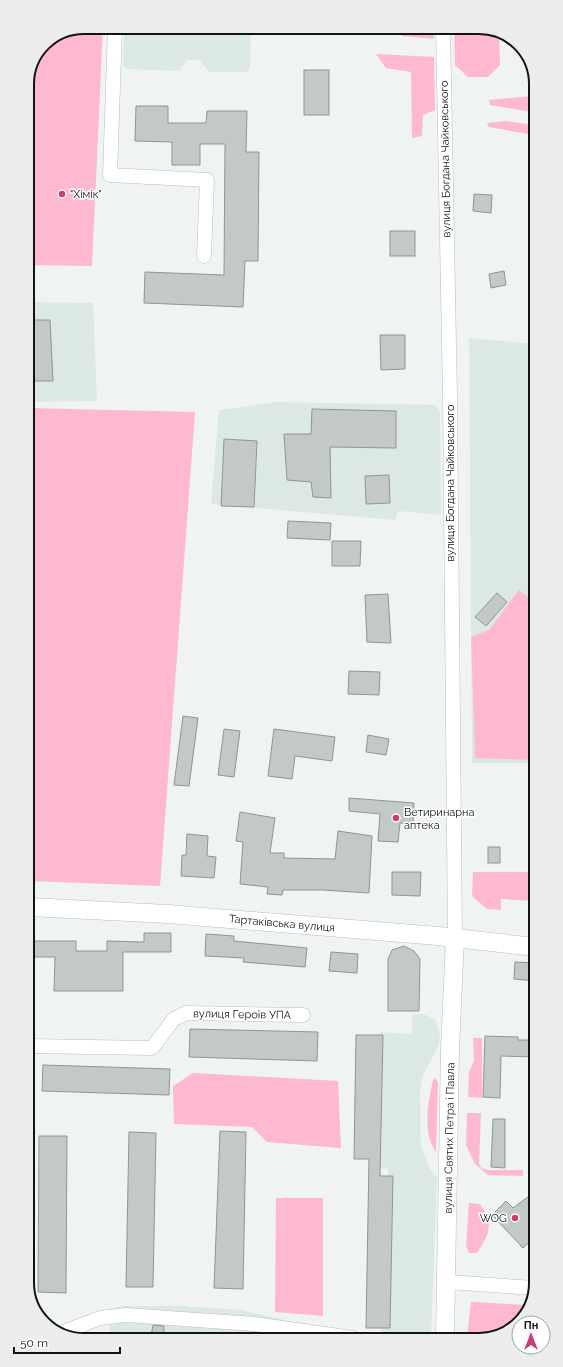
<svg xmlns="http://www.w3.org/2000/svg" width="563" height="1367" viewBox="0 0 563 1367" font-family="Raleway,sans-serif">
<rect width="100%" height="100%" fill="#eff4f1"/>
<!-- built -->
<g fill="#dce9e2">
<path d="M124 27H251L250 68 247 72H209L200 60H187L179 71 127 69 123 66Z"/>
<path d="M28 302 93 303 97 401 28 402Z"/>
<path d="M469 338 534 344 535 763H472Z"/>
<path d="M277 402 436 405 440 412 441 515 398 511 395 520 211 504 219 410Z"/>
<path d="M423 1014 435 1019 440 1034 439 1045 423 1075 420 1092 421 1145 430 1169 437 1177 431 1338 110 1340 109 1309 123 1306H183L241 1310 293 1322 355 1332H381L388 1169 374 1168 380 1032 412 1034V1015Z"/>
</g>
<!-- green -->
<g fill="#feb8cf">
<path d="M84 27H103L92 266 28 265 27 80 44 43Z"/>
<path d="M402 27H434V39L402 36Z"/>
<path d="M454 27H483L499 33 500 65 488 77H468L455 65Z"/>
<path d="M376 54 434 57 435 110 423 115 422 136 412 138 411 72 386 68Z"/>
<path d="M533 96V112L490 105 489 100Z"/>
<path d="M507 121 533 125V135L489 127 487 123Z"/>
<path d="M28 408 195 412 160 886 29 881Z"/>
<path d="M519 590 534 601 535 760 475 758 471 637 489 630Z"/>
<path d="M473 872H535V901L501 899V910L487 909 472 896Z"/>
<path d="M473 1038H482V1098L468 1097 469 1072 474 1061Z"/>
<path d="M193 1073 338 1081 341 1148 267 1142 252 1127 174 1124 173 1086Z"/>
<path d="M436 1078 438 1083 436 1152C422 1132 428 1103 433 1080Z"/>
<path d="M467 1113H481L479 1163 481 1168 488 1170H523V1176L488 1175 475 1164 466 1145Z"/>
<path d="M276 1198H323V1316L275 1312Z"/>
<path d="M469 1203 480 1204C494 1224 490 1233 477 1253H469L466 1246Z"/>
<path d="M471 1302 529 1305 524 1318 497 1337H467Z"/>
</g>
<!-- building -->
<g fill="#c3c9c6" stroke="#909592">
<rect x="304" y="70" width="25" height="45"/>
<path d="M136 106H168V123H206L207 111H247L246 152H259L258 261H245L243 307 144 303 145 272 224 275 225 144H200V165H172V142L135 141Z"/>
<path d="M474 194 492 195 491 213 473 211Z"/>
<rect x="390" y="231" width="25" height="25"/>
<path d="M504 271 506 285 491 288 489 274Z"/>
<path d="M28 320H50L53 381H28Z"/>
<path d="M380 335H405V369L381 370Z"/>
<path d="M312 409 396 411V448L330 447 331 498 313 497 311 482 287 480 284 434H311Z"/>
<path d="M224 439 257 441 254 507 221 506Z"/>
<path d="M389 475 390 503 366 504 365 476Z"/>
<path d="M288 521 331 523 330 540 287 538Z"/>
<path d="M332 541H361L360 566H332Z"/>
<path d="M497 593 507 602 486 626 475 617Z"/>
<path d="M388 594 391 643 367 642 365 595Z"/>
<path d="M349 671 380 672 379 695 348 694Z"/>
<path d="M183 716 198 718 189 786 174 785Z"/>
<path d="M224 729 240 731 234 777 218 775Z"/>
<path d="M274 729 335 737 332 761 295 756 292 779 268 776Z"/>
<path d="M368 735 389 739 386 755 366 752Z"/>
<path d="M349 798 414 803 413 824 400 823 398 842 378 841 380 814 349 811Z"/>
<path d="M240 812 275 818 270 853H284V858L335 859 338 831 372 836 369 893 323 890H283L282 895 267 894 268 887 240 884 243 842 236 841Z"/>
<path d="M187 834 208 836 207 856 216 857 214 878 181 876 182 855H186Z"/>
<rect x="488" y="847" width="12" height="16"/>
<path d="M392 872H421L420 896 392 895Z"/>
<path d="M144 933H171V952H123V991H54L55 957H29V941H76V951H107V941L144 942Z"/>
<path d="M206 934 234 936V941L307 948 305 967 243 962 244 958 205 956Z"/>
<path d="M404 946 414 951 420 959 419 1011H388V959L392 950Z"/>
<path d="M331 952 358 954 357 973 329 971Z"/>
<path d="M515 962 535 963V981L514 979Z"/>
<path d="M190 1029 318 1032 317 1061 189 1057Z"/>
<path d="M356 1035H383L380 1176H393L390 1328H366L369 1159H354Z"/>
<path d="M485 1036 518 1037V1040H535V1057L501 1056 500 1098 483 1097Z"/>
<path d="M43 1065 170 1069 169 1095 42 1091Z"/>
<path d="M493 1119H505V1168L491 1167Z"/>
<path d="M220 1131 246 1132 243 1289 214 1288Z"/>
<path d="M129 1132 156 1133 153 1287H126Z"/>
<path d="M39 1136H67L66 1293 38 1292Z"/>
<path d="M536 1191V1221L529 1226 536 1233V1236L523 1248 492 1215 506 1201 513 1208Z"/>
<path d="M153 1325 164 1326V1337L151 1336Z"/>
</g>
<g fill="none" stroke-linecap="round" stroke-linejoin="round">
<defs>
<g id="minor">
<path d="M115 27 110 175 207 180 204 256"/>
<path d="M443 27 450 397 455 939"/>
<path d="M29 1046 152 1048 174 1019 186 1013 303 1015"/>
<path d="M447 1282 535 1288"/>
<path d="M61 1333 100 1318 126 1315 254 1324 353 1338"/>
</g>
<g id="tertiary">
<path d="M29 907 168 914 438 936 535 947"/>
<path d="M445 1337 450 1049 455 939"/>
</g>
</defs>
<!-- minor casing -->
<use href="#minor" stroke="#babfbc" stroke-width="15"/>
<!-- tertiary casing -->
<use href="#tertiary" stroke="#babfbc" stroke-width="19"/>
<!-- minor -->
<use href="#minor" stroke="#fff" stroke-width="14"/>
<!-- tertiary -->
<use href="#tertiary" stroke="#fff" stroke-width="18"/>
</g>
<!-- markers -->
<g fill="#c73e7a" stroke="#fff" stroke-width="1.5">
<circle cx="62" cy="194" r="4"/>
<circle cx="396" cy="818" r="4"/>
<circle cx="515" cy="1218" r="4"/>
</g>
<g text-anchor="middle" stroke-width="3" stroke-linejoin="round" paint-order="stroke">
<!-- street labels -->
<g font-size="11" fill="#121413" stroke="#fff">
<text transform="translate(445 159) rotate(-91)" y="4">вулиця Богдана Чайковського</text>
<text transform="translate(450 483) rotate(-90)" y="4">вулиця Богдана Чайковського</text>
<text transform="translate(282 923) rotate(5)" y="4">Тартаківська вулиця</text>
<text transform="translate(242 1014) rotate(1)" y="4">вулиця Героїв УПА</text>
<text transform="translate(449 1138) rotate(-89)" y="4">вулиця Святих Петра і Павла</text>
</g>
<!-- poi labels -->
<g font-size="11" fill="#121413" stroke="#fff" text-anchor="start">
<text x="70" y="198">"Хімік"</text>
<text x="404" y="816">Ветиринарна<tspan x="404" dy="13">аптека</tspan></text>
<text x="507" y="1222" text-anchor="end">WOG</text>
</g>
</g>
<!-- crop -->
<path d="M0 0H563V1367H0ZM84 34H479A50 50 0 0 1 529 84V1283A50 50 0 0 1 479 1333H84A50 50 0 0 1 34 1283V84A50 50 0 0 1 84 34Z" fill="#ececec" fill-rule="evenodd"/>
<path fill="none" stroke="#121413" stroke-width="2" d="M84 34H479A50 50 0 0 1 529 84V1283A50 50 0 0 1 479 1333H84A50 50 0 0 1 34 1283V84A50 50 0 0 1 84 34Z"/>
<!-- north arrow -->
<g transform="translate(531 1335)"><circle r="19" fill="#ffffff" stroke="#a0a1a1"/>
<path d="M0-3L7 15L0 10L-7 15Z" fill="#c73e7a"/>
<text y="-6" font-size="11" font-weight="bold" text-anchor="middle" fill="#121413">Пн</text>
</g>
<!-- scale -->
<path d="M14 1347v6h106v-6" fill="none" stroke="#121413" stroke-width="2"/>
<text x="20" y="1347" font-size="12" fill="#121413" stroke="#ffffff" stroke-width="3" paint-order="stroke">50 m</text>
</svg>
